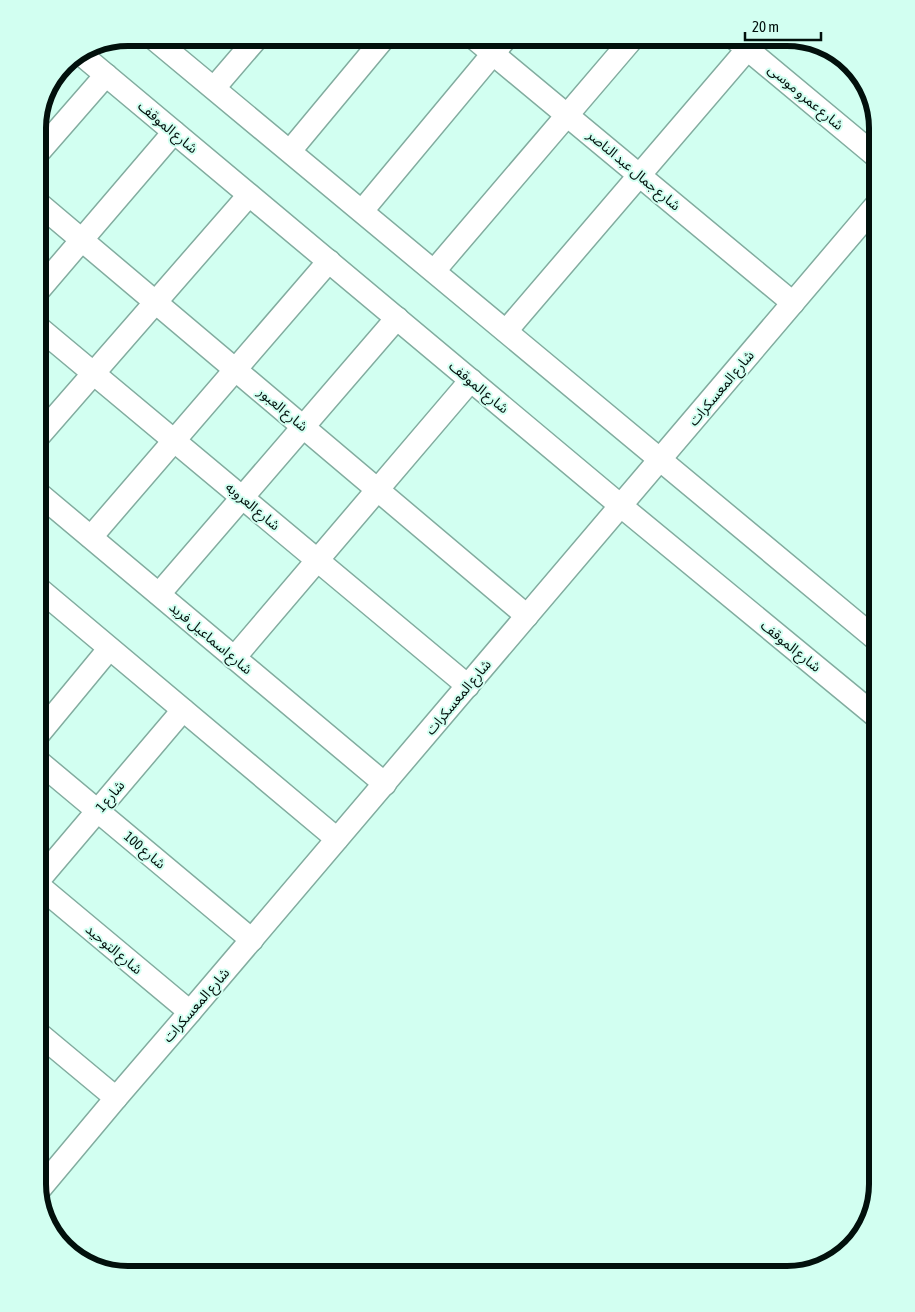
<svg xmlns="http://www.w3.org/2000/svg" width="915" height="1312" viewBox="0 0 915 1312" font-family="'Asap Condensed','Noto Sans Arabic',sans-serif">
<rect width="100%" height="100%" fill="#d2fff1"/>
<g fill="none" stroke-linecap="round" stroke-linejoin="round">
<defs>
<g id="minor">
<path d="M153 38 877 640"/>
<path d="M474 38 793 303"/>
<path d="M734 38 877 157"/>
<path d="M82 55 621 506 877 717"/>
<path d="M214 88 257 38"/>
<path d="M290 151 384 38"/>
<path d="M38 153 106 75"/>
<path d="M38 203 527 616"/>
<path d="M362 211 506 38"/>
<path d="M434 271 633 38"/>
<path d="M38 291 174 132"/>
<path d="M38 327 468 686"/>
<path d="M506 331 757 38"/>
<path d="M38 437 249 195"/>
<path d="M38 493 385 784"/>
<path d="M91 537 329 261"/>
<path d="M38 588 337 839"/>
<path d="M159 594 397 318"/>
<path d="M234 658 471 380"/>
<path d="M38 735 109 649"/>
<path d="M38 761 252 940"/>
<path d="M38 881 183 710"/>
<path d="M38 885 190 1012"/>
<path d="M38 1033 116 1098"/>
<path d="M39 1190 116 1098 190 1012 877 204"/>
</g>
</defs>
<!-- minor casing -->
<use href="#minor" stroke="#82ac9f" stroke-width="25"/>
<!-- minor -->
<use href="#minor" stroke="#fff" stroke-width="22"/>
</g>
<g text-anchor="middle" stroke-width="4" stroke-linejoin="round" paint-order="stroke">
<!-- street labels -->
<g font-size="14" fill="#02100c" stroke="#d2fff1">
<text transform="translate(806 97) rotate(40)" y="5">شارع عمرو موسى</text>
<text transform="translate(168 127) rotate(40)" y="5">شارع الموقف</text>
<text transform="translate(634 170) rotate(40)" y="5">شارع جمال عبد الناصر</text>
<text transform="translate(479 387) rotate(40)" y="5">شارع الموقف</text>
<text transform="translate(721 388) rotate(-50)" y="5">شارع المعسكرات</text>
<text transform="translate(283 409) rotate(40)" y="5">شارع العبور</text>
<text transform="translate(253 506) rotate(40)" y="5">شارع العروبه</text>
<text transform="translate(211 638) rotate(40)" y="5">شارع اسماعيل فريد</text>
<text transform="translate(791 646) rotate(39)" y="5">شارع الموقف</text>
<text transform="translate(458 697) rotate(-50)" y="5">شارع المعسكرات</text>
<text transform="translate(110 796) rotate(-50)" y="5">شارع 1</text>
<text transform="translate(145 850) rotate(40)" y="5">شارع 100</text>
<text transform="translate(114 949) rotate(40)" y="5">شارع التوحيد</text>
<text transform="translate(196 1005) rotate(-49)" y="5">شارع المعسكرات</text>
</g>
</g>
<!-- crop -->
<path d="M0 0H915V1312H0ZM128 46H787A82 82 0 0 1 869 128V1184A82 82 0 0 1 787 1266H128A82 82 0 0 1 46 1184V128A82 82 0 0 1 128 46Z" fill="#d2fff1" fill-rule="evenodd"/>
<path fill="none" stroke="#02100c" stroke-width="6" d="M128 46H787A82 82 0 0 1 869 128V1184A82 82 0 0 1 787 1266H128A82 82 0 0 1 46 1184V128A82 82 0 0 1 128 46Z"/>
<!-- scale -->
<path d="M745 32v8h76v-8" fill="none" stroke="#02100c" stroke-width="2.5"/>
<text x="752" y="32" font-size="15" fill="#02100c" stroke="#d2fff1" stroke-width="4" paint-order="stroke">20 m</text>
</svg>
